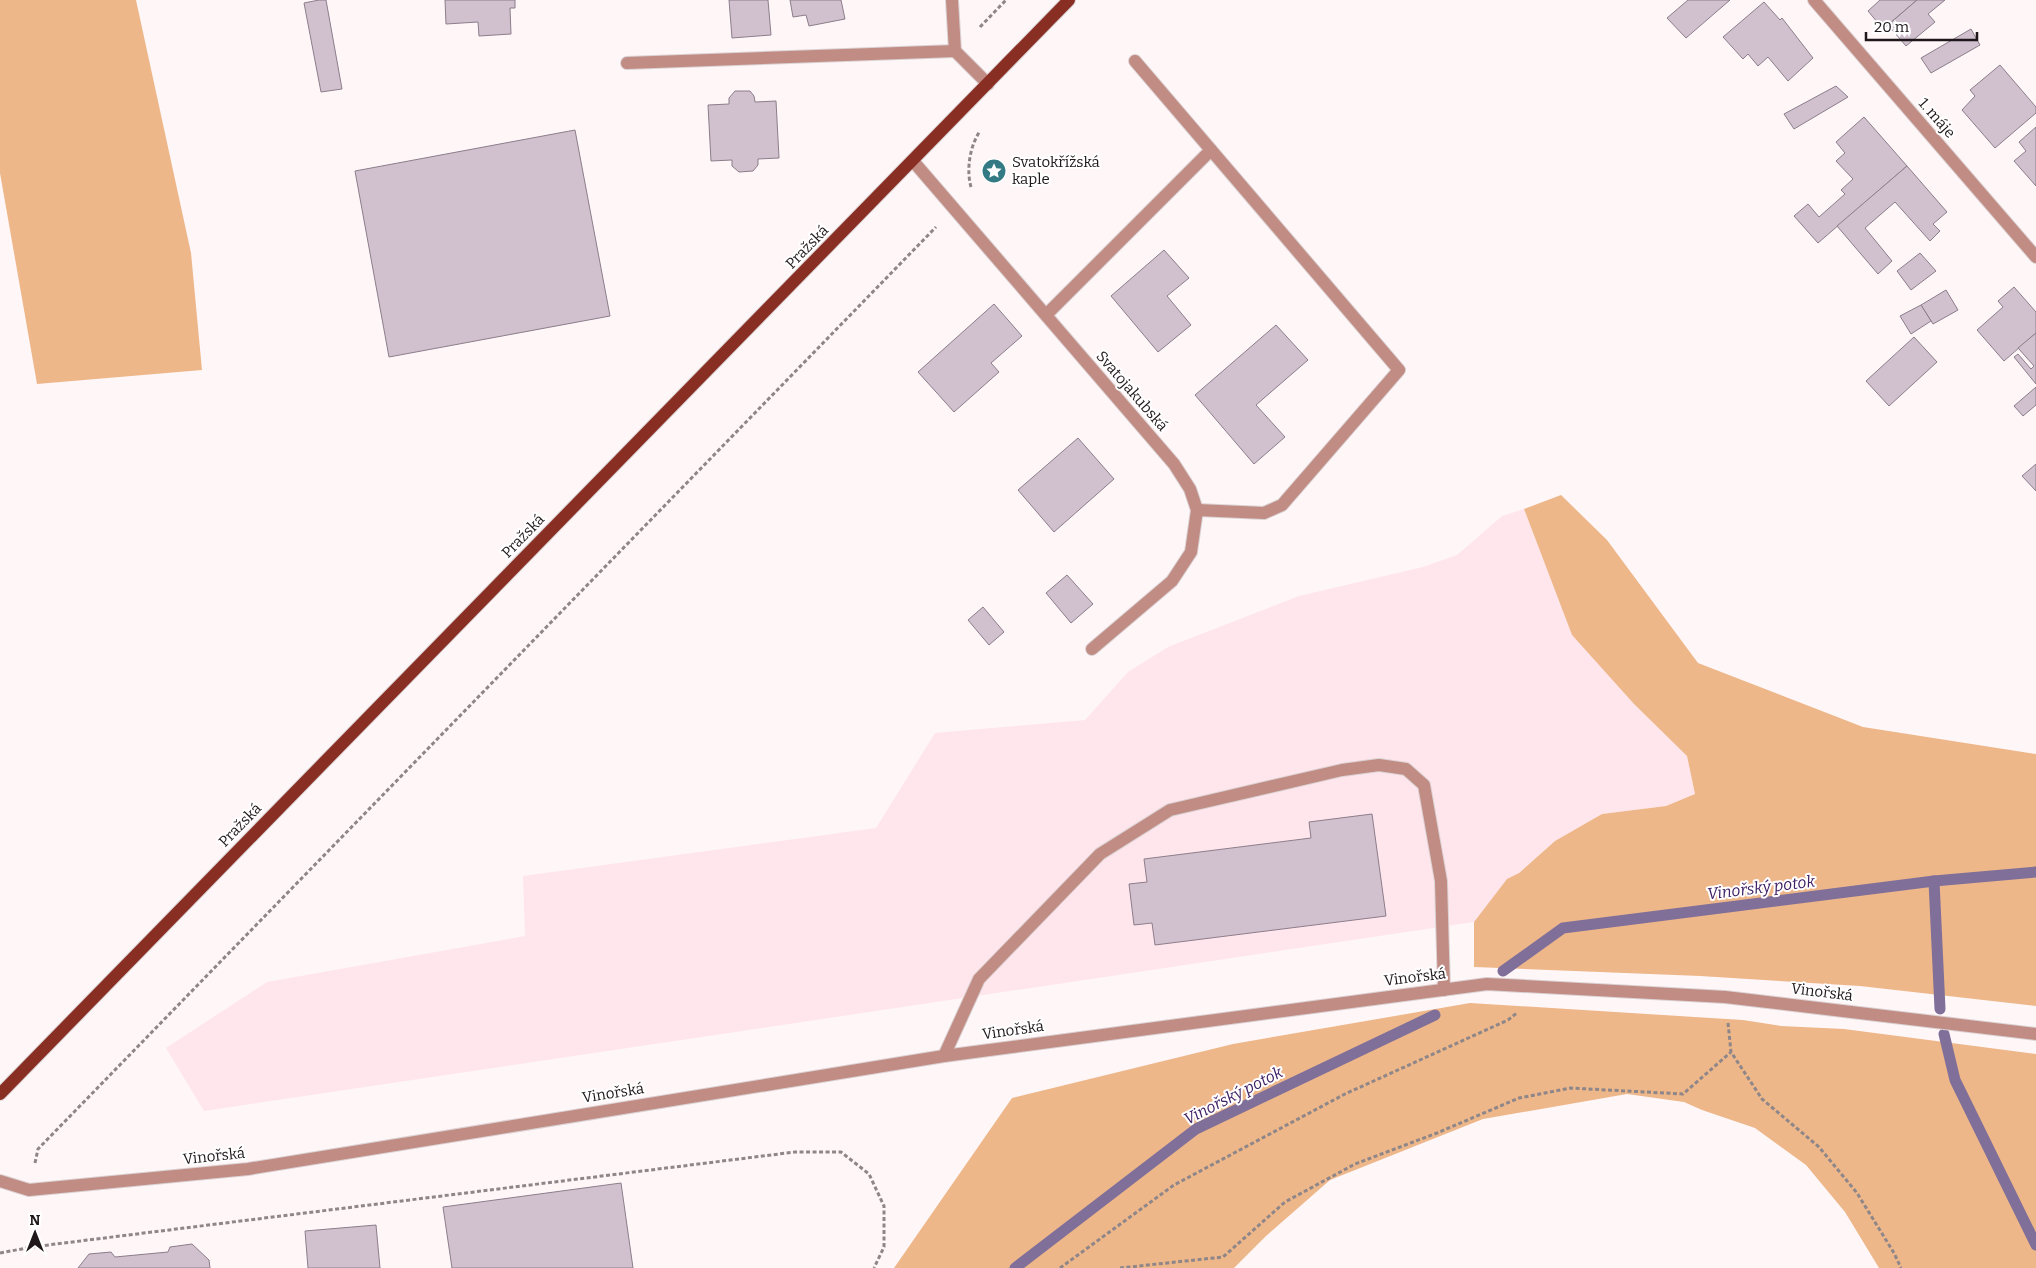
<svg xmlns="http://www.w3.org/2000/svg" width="2036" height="1268" viewBox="0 0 2036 1268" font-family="Bitter,serif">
<rect width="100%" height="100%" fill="#fff6f8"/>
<!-- built -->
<path fill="#ffe6ec" d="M1524 509 1572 635 1634 704 1687 756 1695 794 1666 806 1602 814 1555 841 1500 889 1474 922 204 1111 166 1048 267 982 525 936 523 876 876 828 935 733 1085 720 1128 672 1168 647 1299 596 1423 567 1457 555 1502 516Z"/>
<!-- forest -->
<g fill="#eeb78a">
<path d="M0 0H136L191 253 202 370 37 384 0 173Z"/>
<path d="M1561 495 1607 540 1698 663 1863 727 2036 754V1006L1860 986 1700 976 1474 967V922L1507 879 1519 873 1555 841 1602 814 1666 806 1695 794 1687 756 1634 704 1572 635 1524 509Z"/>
<path d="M1470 1003 1743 1020 1781 1026 1844 1029 2036 1054V1268H1879L1845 1212 1806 1165 1755 1128 1702 1110 1684 1102 1627 1094 1483 1119 1330 1180 1266 1236 1234 1268H894L1012 1098 1233 1044Z"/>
</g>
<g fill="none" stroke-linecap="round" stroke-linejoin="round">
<!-- stream -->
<g stroke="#7f6f99" stroke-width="11">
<path d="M1934 881 1940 1009"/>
<path d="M1503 971 1563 928 1934 881 2036 872"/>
<path d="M1944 1034 1955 1080 2036 1245"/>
<path d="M1015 1268 1196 1129 1435 1015"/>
</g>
</g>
<!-- building -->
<g fill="#d1c1cf" stroke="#8c7d8a">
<path d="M319 0H326L342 89 321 92 304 3Z"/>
<path d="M445 0H515V8H510L511 34 479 36 478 22 446 24Z"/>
<path d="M729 0H768L771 35 732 38Z"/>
<path d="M790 0H841L845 19 809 26 806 15 793 17Z"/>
<path d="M1688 0H1730L1686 38 1667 18Z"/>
<path d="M1880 0H1917L1883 29 1868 11Z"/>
<path d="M1917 0H1945L1928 14 1935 22 1906 46 1888 25Z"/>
<path d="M1764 2 1780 20 1782 18 1813 58 1788 81 1768 57 1758 66 1748 54 1743 59 1723 37Z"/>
<path d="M1971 29 1980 45 1931 73 1921 58Z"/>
<path d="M2000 65 2036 107V113L1995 148 1962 110 1975 96 1970 90Z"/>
<path d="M1836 86 1848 97 1794 129 1784 114Z"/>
<path d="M735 91H750L754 96 755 102 776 101 779 158 758 159V165L753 171 739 172 732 166V160L711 161 708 105 729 104V98Z"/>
<path d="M1864 117 1907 166 1818 243 1794 216 1808 204 1819 217 1845 194 1841 190 1853 179 1836 161 1845 153 1836 142Z"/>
<path d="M2036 127V186L2014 161 2026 151 2019 142Z"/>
<path d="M575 130 610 316 389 357 355 171Z"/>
<path d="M1907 166 1947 212 1933 224 1940 231 1930 241 1895 202 1865 228 1892 261 1878 274 1837 226Z"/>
<path d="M1164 250 1189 278 1167 296 1191 325 1158 352 1111 296Z"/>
<path d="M1920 253 1936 271 1911 290 1897 271Z"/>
<path d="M2014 287 2036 312V333L2004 361 1977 330 2003 307 1998 301Z"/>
<path d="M1946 290 1958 310 1933 324 1921 305Z"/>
<path d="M994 304 1022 336 991 363 999 372 954 412 918 372Z"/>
<path d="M1921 305 1931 321 1911 334 1900 316Z"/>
<path d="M1276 325 1308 360 1256 405 1285 437 1254 464 1195 395Z"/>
<path d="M2036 333V384L2014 357 2018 354 2031 369 2034 366 2018 348Z"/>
<path d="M1914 337 1937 362 1889 406 1866 381Z"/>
<path d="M2036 387V405L2023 416 2014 406Z"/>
<path d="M1078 438 1114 479 1054 532 1018 490Z"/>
<path d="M2036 464V491L2022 476Z"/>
<path d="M1067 575 1093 604 1071 623 1046 593Z"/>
<path d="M983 607 1004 632 989 645 968 620Z"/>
<path d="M1372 814 1386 916 1155 945 1152 923 1134 925 1129 884 1147 882 1144 859 1311 838 1309 822Z"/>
<path d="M621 1183 633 1268H452L443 1207Z"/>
<path d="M376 1225 380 1268H308L305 1231Z"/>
<path d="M192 1244 209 1260 210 1268H78L89 1254 111 1252 115 1257 168 1252 170 1247Z"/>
</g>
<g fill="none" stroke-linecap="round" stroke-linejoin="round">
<defs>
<g id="minor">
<path d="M952 0 955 51 988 84"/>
<path d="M1814 0 2036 257"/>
<path d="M1135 61 1399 370 1282 505 1264 513 1197 510"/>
<path d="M627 63 955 51"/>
<path d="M913 161 1174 464 1190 489 1197 510 1191 552 1172 581 1092 649"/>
<path d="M1046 315 1211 150"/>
<path d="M944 1056 979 979 1100 854 1170 810 1342 770 1379 765 1406 769 1424 785 1441 881 1444 990"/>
<path d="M0 1181 29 1190 248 1169 944 1056 1487 984 1725 997 2036 1034"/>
</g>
<path id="major" d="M0 1094 1069 0"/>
</defs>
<!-- minor casing -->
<use href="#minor" stroke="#dbd2d4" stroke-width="14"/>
<!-- major casing -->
<use href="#major" stroke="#dbd2d4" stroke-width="14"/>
<!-- path -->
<g stroke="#8e8688" stroke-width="3" stroke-dasharray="4 2.5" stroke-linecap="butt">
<path d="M980 27 1006 0"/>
<path d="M971 187C966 169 970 146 980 131"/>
<path d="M1728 1023 1731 1052 1762 1099 1819 1147 1857 1193 1894 1253 1901 1268"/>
<path d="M35 1163 38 1149 936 227"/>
<path d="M0 1253 32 1247 795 1152H841L869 1174 884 1206V1247L874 1268"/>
<path d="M1060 1268 1174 1185 1345 1094 1508 1020 1518 1012"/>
<path d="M1120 1268 1223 1257 1285 1202 1355 1164 1437 1133 1519 1098 1570 1088 1683 1094 1731 1052"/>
</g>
<!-- minor -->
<use href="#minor" stroke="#c18c83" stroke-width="12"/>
<!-- major -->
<use href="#major" stroke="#882e23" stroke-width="12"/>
</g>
<!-- icons -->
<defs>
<symbol id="sight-disc" viewBox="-11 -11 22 22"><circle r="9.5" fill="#337a85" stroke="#fff"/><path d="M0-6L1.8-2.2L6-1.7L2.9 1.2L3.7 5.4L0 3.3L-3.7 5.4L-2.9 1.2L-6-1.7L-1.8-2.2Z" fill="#fff"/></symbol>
</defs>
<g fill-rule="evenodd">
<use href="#sight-disc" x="980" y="157" width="28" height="28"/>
</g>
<g text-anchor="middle" stroke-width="4" stroke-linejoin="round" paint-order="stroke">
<!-- street labels -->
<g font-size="15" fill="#1f1719" stroke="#fff">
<text transform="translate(1937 118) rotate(49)" y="5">1. máje</text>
<text transform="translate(807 247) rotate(-46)" y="5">Pražská</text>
<text transform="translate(1132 391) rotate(49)" y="5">Svatojakubská</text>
<text transform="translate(523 536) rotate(-46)" y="5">Pražská</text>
<text transform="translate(240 825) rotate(-46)" y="5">Pražská</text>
<text transform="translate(1415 977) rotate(-7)" y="5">Vinořská</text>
<text transform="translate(1822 992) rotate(7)" y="5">Vinořská</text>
<text transform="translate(1013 1030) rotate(-8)" y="5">Vinořská</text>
<text transform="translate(613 1093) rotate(-9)" y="5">Vinořská</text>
<text transform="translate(214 1156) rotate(-6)" y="5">Vinořská</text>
</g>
<!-- poi labels -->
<g font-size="15" fill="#1f1719" stroke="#fff" text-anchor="start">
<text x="1012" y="167">Svatokřížská<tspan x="1012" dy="17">kaple</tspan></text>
</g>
<!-- water labels -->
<g font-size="16" font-style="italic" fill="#3e2066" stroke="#fff">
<text transform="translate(1761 887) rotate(-7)" y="6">Vinořský potok</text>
<text transform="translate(1233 1095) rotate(-27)" y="6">Vinořský potok</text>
</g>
</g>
<!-- north arrow -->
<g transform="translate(35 1233)" stroke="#ffffff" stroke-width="4" paint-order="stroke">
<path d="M0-4L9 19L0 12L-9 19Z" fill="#1f1719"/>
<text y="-8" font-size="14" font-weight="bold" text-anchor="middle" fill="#1f1719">N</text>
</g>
<!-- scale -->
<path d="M1866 32v8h111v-8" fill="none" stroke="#1f1719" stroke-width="2.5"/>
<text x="1874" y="32" font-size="15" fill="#1f1719" stroke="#ffffff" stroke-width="4" paint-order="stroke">20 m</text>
</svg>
